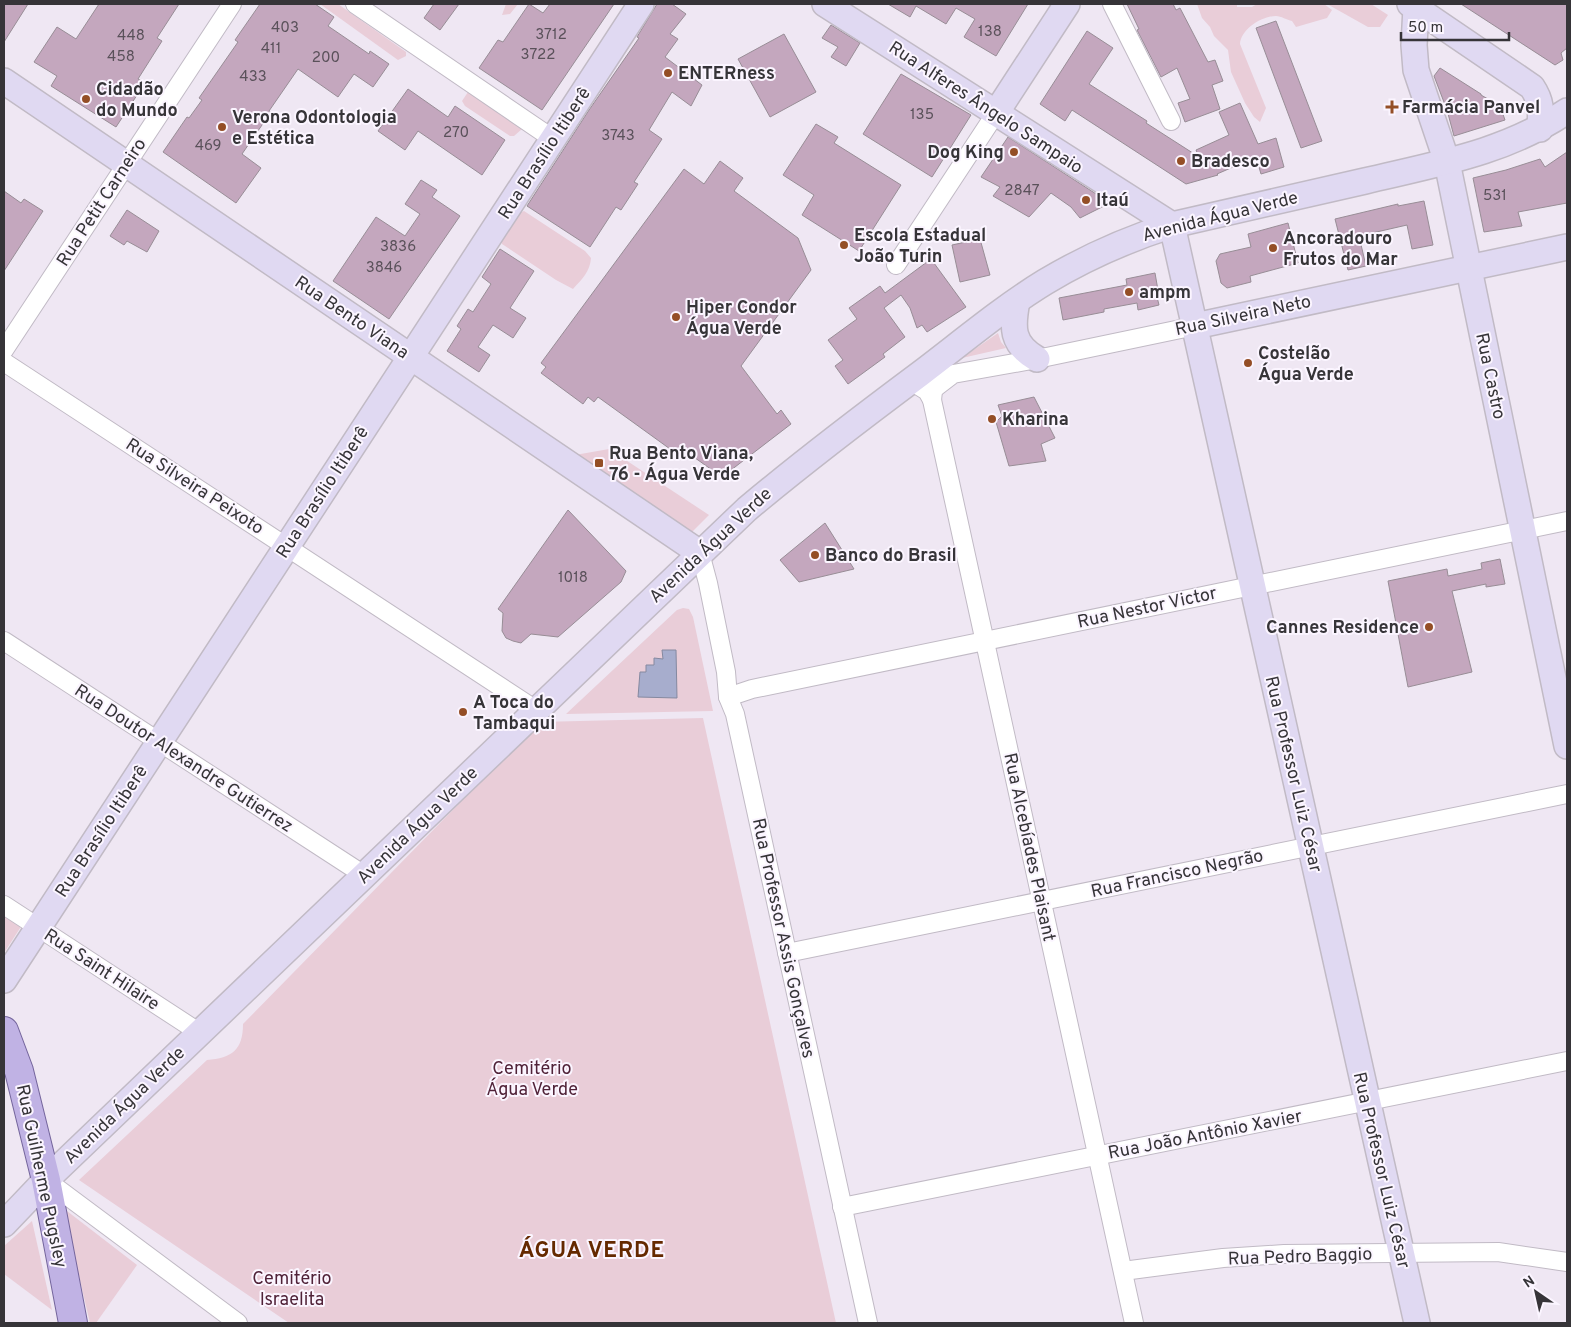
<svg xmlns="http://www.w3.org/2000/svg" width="1571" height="1327" viewBox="0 0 1571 1327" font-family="Overpass,sans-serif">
<rect width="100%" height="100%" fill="#efe7f3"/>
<!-- green -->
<g fill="#e9cdd8" fill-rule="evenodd">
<path d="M320 4H338L406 52V56L398 60Z"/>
<path d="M506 4H518L510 14 502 15Z"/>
<path d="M1197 4H1237V7H1252L1257 4H1324L1332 10 1327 18 1296 27 1292 21C1287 20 1281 16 1276 16 1262 16 1241 29 1240 44L1266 108 1260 122 1254 117 1245 103 1231 72 1228 50 1214 36 1210 27 1202 18Z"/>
<path d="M1327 4H1371L1388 15 1380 27H1368Z"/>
<path d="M468 92H472L521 125 522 129 514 136H510L465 106 462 101Z"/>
<path d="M524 211 585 251 591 258C590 272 582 279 573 289L556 280 502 244 501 240 518 214Z"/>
<path d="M998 333 1001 342 1006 348 962 358Z"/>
<path d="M609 449 709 515 692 532 575 455Z"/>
<path d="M683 608 689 609 693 617 713 711 566 714 677 610ZM663 659 639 697 641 672H646Z"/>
<path d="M703 718 836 1323H289L79 1180 207 1060C232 1058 243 1050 243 1024L539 722Z"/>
<path d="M4 913 22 925 4 953Z"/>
<path d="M63 1208 137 1265 96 1323H90Z"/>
<path d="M32 1221 52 1310 4 1274V1246Z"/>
</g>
<!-- water -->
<path fill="#a7adcd" stroke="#8589a0" d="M662 650H676L677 698 638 697 640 672H646V665H654V658L663 659Z"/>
<!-- building -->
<g fill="#c4a7be" stroke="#988d96">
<path d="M4 4H28L4 42Z"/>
<path d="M99 4H179L157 38 162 41 138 79 145 83 116 127 51 86 57 76 34 62 57 27 76 39Z"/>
<path d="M260 4H315L334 17 328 26 369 54 370 51 389 64 373 87 354 74 338 97 298 69 269 111 271 112 242 154 261 168 236 203 163 152 187 117 189 118 202 100 199 98 238 42 235 40Z"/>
<path d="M434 4H459L440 30 424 18Z"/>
<path d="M529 4 543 13 550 4H614L542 110 479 68 498 40 503 42Z"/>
<path d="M657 4H672L686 14 670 34 678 39 665 57 702 85 691 106 672 92 649 130 662 139 634 182 638 184 621 210 616 207 590 247 527 206 589 110 639 38 637 37Z"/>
<path d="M888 4H1028L996 56 964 37 975 19 956 8 946 24 916 6 910 17Z"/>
<path d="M1127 4H1173L1176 10 1180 8 1208 62 1215 60 1223 81 1212 85 1220 109 1185 122 1178 103 1190 99 1177 68 1161 77 1137 30 1139 29Z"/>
<path d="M1461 4H1567V48L1561 53 1563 60 1555 65Z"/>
<path d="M1276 21 1322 141 1301 148 1256 28Z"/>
<path d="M831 25 860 43 846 66 831 57 838 47 822 38Z"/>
<path d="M1087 31 1113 48 1089 84 1147 121 1146 123 1199 157 1196 150 1229 135 1219 112 1240 103 1258 144 1276 138 1284 167 1261 174 1256 157 1217 174 1218 175 1186 184 1072 110 1065 121 1040 104Z"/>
<path d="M784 34 816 92 770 117 738 59Z"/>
<path d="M1440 68 1481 94V95L1500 106 1505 120 1454 136 1447 110 1434 76Z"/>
<path d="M901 74 971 115 932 177 863 134Z"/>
<path d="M408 89 448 117 455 106 505 140 482 175 418 131 405 150 378 131Z"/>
<path d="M816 124 838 137 834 143 901 185 859 251 802 215 814 195 783 175Z"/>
<path d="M1008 137 1110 203 1080 218 1071 207 1051 193 1029 217 993 196 1000 187 981 177Z"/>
<path d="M1567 152V203L1518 212 1522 226 1484 232 1473 178 1506 170 1540 159 1545 167Z"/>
<path d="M720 161 743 178 734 191 798 238 811 270 741 366 777 414 781 410 791 424 722 477 681 448 677 454 598 397 594 402 588 397 583 404 541 373 546 367 541 363 684 169 704 184Z"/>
<path d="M421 180 437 190 432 197 460 216 389 319 333 281 376 217 405 236 420 214 405 204Z"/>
<path d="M4 191 21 203 24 199 43 211 4 271Z"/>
<path d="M1424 201 1433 245 1412 249 1407 225 1359 236 1366 266 1348 270 1335 219 1398 204V206Z"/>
<path d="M127 210 159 231 147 252 127 241 124 245 110 236Z"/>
<path d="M1288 223 1298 263 1250 276 1251 282 1227 288 1221 283 1216 261 1220 254 1251 247 1248 234Z"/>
<path d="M980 239 990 275 960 282 952 245Z"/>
<path d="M500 249 534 271 510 308 526 318 513 338 493 325 478 347 490 355 479 372 447 351 461 329 457 326 468 309 473 312 491 284 482 277Z"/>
<path d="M931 259 966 307 927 332 922 325 917 328 910 308 901 295 884 308 905 337 883 354 885 357 848 384 835 366 843 360 828 340 857 319 849 308 880 286 885 293Z"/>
<path d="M1155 273 1159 296 1157 297 1159 305 1138 310 1137 303 1104 309V312L1063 320 1059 298 1127 285 1126 279Z"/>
<path d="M1034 397 1055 438 1041 444 1046 461 1009 466 996 422 1002 416 998 405Z"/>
<path d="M568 510 626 571 621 582 558 637 531 634 521 643 513 641 506 638 502 631 503 613 498 609Z"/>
<path d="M825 523 854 569 799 582 780 560Z"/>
<path d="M1500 559 1505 584 1486 587V584L1452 591 1472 672 1408 687 1388 581 1447 569 1448 576 1482 569 1481 563Z"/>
</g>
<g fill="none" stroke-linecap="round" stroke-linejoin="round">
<defs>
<g id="street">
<path d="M355 4 553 139"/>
<path d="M1112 4 1171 121"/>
<path d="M896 265 996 113"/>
<path d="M4 350 232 4"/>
<path d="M4 362 536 710"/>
<path d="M911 381 927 391 932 400 1134 1323"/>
<path d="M932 400 933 391 936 387 953 374 1037 359 1195 326"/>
<path d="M700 553 708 583 726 672 728 697 735 714 868 1323"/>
<path d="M4 641 364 875"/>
<path d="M728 697 752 689 1567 521"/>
<path d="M4 905 200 1033"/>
<path d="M787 953 1567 794"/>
<path d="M46 1180 238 1323"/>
<path d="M842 1207 1567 1061"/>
<path d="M1123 1271 1223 1258 1284 1254 1498 1252 1567 1262"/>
</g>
<g id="secondary">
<path d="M825 4 1172 225 1417 1323"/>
<path d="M1410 4 1532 87C1542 102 1541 111 1540 129"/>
<path d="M1416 8 1414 45 1416 70 1447 162 1567 746"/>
<path d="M4 81 700 553"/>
<path d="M996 113 1067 4"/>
<path d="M1017 301C1012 327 1011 344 1037 359"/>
<path d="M1195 326 1567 247"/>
<path d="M4 980 641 4"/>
<path d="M4 1224 46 1180 747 509C803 462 861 418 920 374 961 343 1001 309 1045 282 1085 258 1128 239 1172 225 1236 211 1300 196 1365 181 1436 164 1505 153 1567 111"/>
</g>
<path id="primary" d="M4 1031 19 1071 46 1180 73 1323"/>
</defs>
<!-- street casing -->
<use href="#street" stroke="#c1bac5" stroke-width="20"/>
<!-- secondary casing -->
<use href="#secondary" stroke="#c1bac5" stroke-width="28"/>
<!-- primary casing -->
<use href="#primary" stroke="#74659c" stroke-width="30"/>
<!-- street -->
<use href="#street" stroke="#fff" stroke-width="18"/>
<!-- secondary -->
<use href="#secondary" stroke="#e0d9f2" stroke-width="25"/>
<!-- primary -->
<use href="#primary" stroke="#c0b2e4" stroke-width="28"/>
</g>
<!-- markers -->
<g fill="#944e26" stroke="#fbf5ff" stroke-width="2">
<circle cx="668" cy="73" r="5"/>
<circle cx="86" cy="99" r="5"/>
<path d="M1389.5 99.5h5v5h5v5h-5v5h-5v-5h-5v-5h5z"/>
<circle cx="222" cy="127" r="5"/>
<circle cx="1014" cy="152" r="5"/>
<circle cx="1181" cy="161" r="5"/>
<circle cx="1086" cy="200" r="5"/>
<circle cx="844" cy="245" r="5"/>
<circle cx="1273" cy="248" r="5"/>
<circle cx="1129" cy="292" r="5"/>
<circle cx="676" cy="317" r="5"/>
<circle cx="1248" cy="363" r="5"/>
<circle cx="992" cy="419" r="5"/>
<rect x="594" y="458" width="10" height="10" rx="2.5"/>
<circle cx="815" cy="555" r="5"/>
<circle cx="1429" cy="627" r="5"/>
<circle cx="463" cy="712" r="5"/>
</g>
<g text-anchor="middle" stroke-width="4" stroke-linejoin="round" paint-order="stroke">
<!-- number labels -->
<g font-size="15" fill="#5a515a">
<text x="285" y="32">403</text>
<text x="990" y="36">138</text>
<text x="551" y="39">3712</text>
<text x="131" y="40">448</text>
<text x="271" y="53">411</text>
<text x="538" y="59">3722</text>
<text x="121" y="61">458</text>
<text x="326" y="62">200</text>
<text x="253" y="81">433</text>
<text x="922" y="119">135</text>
<text x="456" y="137">270</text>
<text x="618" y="140">3743</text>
<text x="208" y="150">469</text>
<text x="1022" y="195">2847</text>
<text x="1495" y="200">531</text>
<text x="398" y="251">3836</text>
<text x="384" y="272">3846</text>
<text x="573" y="582">1018</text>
</g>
<!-- poi labels -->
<g font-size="18" font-weight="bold" fill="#363438" stroke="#fbf5ff" text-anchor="start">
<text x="678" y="79">ENTERness</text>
<text x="96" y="95">Cidadão<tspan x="96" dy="21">do Mundo</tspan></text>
<text x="1402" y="113">Farmácia Panvel</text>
<text x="232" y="123">Verona Odontologia<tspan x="232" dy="21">e Estética</tspan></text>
<text x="1004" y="158" text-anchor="end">Dog King</text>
<text x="1191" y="167">Bradesco</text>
<text x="1096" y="206">Itaú</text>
<text x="854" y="241">Escola Estadual<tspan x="854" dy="21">João Turin</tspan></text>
<text x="1283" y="244">Ancoradouro<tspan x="1283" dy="21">Frutos do Mar</tspan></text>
<text x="1139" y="298">ampm</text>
<text x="686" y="313">Hiper Condor<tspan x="686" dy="21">Água Verde</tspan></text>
<text x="1258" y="359">Costelão<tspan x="1258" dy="21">Água Verde</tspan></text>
<text x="1002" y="425">Kharina</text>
<text x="609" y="459">Rua Bento Viana,<tspan x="609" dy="21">76 - Água Verde</tspan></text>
<text x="825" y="561">Banco do Brasil</text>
<text x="1419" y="633" text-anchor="end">Cannes Residence</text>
<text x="473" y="708">A Toca do<tspan x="473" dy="21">Tambaqui</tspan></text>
</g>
<!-- street labels -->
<g font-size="18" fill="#363438" stroke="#fbf5ff">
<text transform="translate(986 107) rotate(33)" y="6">Rua Alferes Ângelo Sampaio</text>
<text transform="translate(544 153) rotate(-57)" y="6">Rua Brasílio Itiberê</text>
<text transform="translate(101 202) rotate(-57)" y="6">Rua Petit Carneiro</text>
<text transform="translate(1220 216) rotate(-14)" y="6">Avenida Água Verde</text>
<text transform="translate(1243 315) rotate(-12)" y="6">Rua Silveira Neto</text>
<text transform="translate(352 317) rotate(34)" y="6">Rua Bento Viana</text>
<text transform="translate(1491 376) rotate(78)" y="6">Rua Castro</text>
<text transform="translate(195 486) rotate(33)" y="6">Rua Silveira Peixoto</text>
<text transform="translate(322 492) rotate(-57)" y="6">Rua Brasílio Itiberê</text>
<text transform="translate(710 545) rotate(-43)" y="6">Avenida Água Verde</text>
<text transform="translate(1147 607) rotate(-12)" y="6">Rua Nestor Victor</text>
<text transform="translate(184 758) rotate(33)" y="6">Rua Doutor Alexandre Gutierrez</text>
<text transform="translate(1294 774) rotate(77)" y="6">Rua Professor Luiz César</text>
<text transform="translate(417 825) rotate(-44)" y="6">Avenida Água Verde</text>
<text transform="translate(101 831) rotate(-57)" y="6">Rua Brasílio Itiberê</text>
<text transform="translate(1030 847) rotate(78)" y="6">Rua Alcebíades Plaisant</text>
<text transform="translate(1177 873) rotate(-12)" y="6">Rua Francisco Negrão</text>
<text transform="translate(784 938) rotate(78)" y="6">Rua Professor Assis Gonçalves</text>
<text transform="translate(102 969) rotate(33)" y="6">Rua Saint Hilaire</text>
<text transform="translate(124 1105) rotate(-44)" y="6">Avenida Água Verde</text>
<text transform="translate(1205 1134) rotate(-11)" y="6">Rua João Antônio Xavier</text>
<text transform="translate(1382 1170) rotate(77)" y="6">Rua Professor Luiz César</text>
<text transform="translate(42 1176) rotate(78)" y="6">Rua Guilherme Pugsley</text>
<text transform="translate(1300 1256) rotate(-2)" y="6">Rua Pedro Baggio</text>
</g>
<!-- park labels -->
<g font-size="18" fill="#502238" stroke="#fbf5ff">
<text x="532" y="1074">Cemitério<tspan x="532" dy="21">Água Verde</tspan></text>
<text x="292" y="1284">Cemitério<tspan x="292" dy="21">Israelita</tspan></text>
</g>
<!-- district labels -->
<g font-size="22" font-weight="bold" letter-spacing="1" fill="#652900" stroke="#fbf5ff">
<text x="592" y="1257">ÁGUA VERDE</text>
</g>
</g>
<!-- border -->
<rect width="1571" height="1327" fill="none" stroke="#363438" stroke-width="10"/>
<!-- north arrow -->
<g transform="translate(1536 1292) rotate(326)" stroke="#fbf5ff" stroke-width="4" paint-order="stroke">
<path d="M0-4L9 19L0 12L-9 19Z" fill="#363438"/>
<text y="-8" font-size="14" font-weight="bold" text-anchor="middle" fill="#363438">N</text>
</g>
<!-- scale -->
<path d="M1401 32v8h108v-8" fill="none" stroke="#363438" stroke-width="2.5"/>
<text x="1408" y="32" font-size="15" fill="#363438" stroke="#fbf5ff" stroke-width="4" paint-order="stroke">50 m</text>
</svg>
